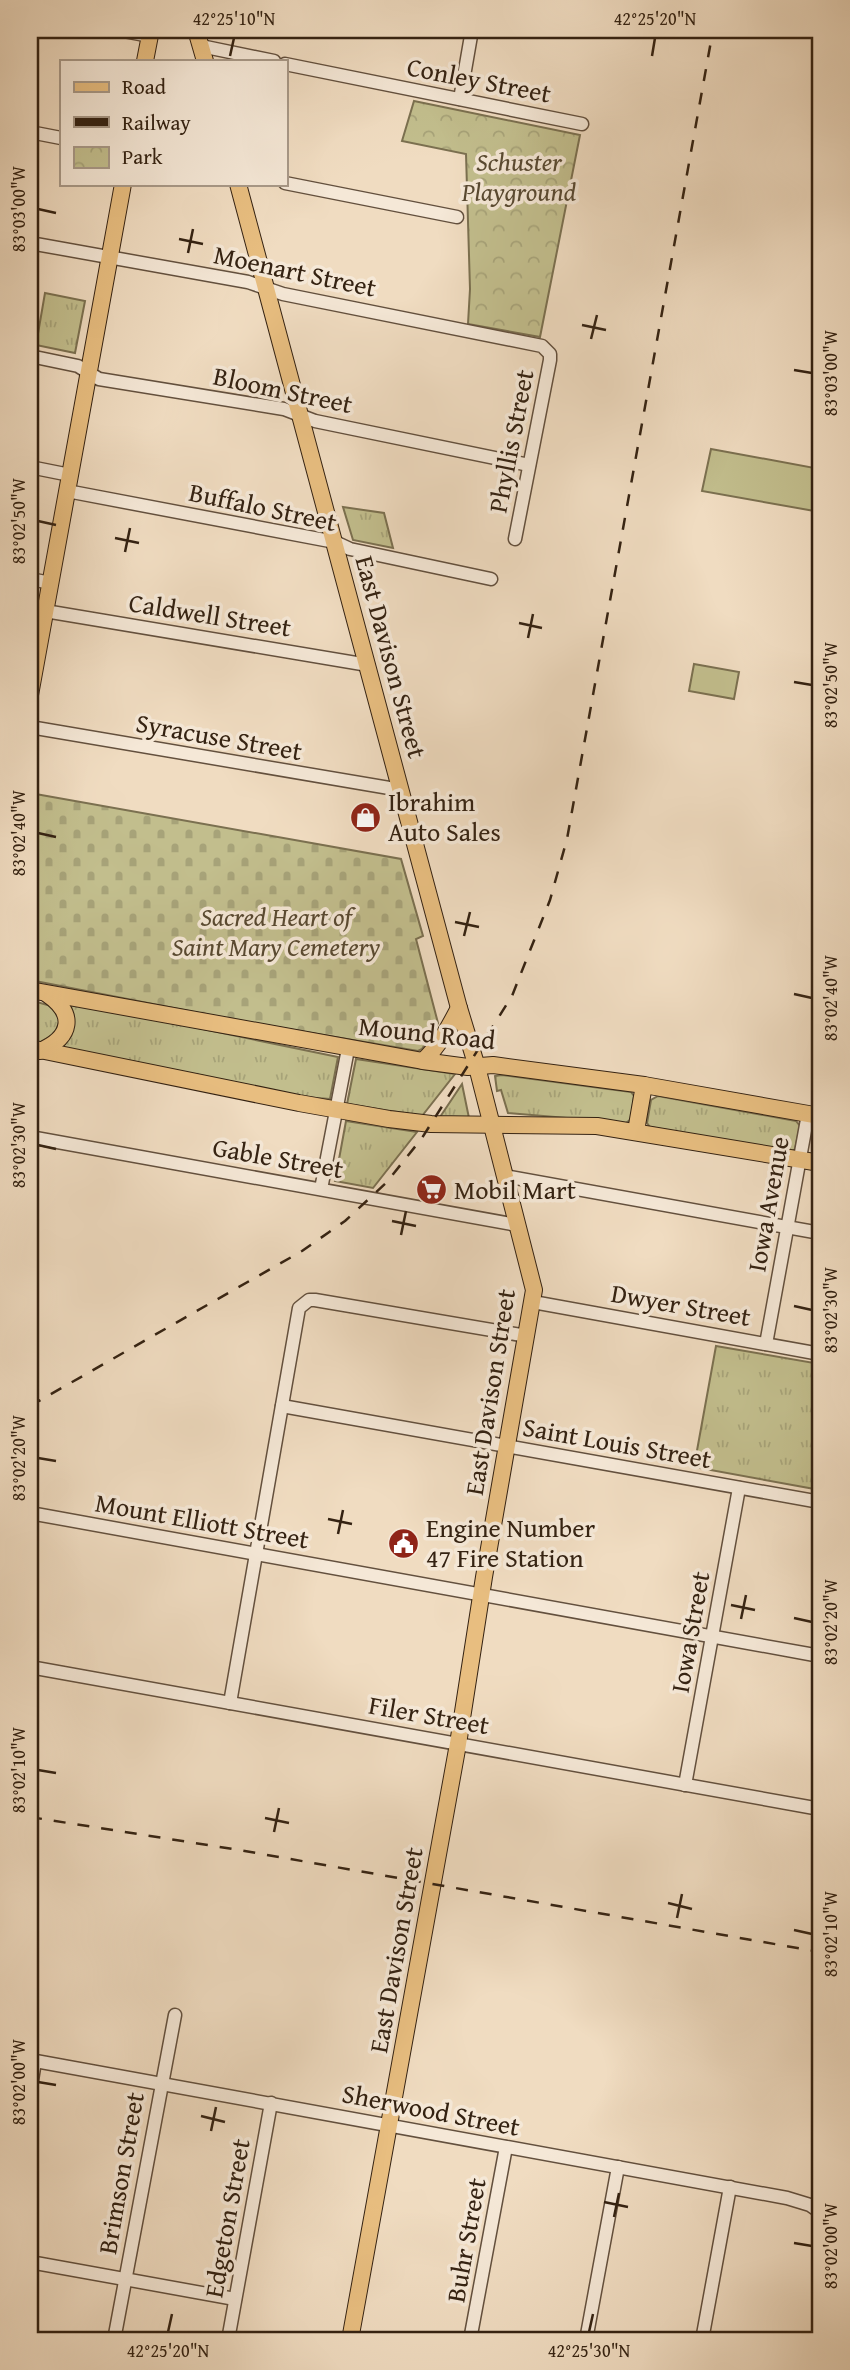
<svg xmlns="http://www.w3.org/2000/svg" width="850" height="2370" viewBox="0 0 850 2370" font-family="'Gentium Book Plus',serif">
<defs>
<pattern id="grass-tufts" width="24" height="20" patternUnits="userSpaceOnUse" patternTransform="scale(1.75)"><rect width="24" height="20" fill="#c2be8d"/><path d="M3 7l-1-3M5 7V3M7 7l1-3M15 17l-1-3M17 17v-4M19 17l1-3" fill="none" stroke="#a7a379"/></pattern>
<pattern id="cemetery-stones" width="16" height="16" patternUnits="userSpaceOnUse" patternTransform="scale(1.75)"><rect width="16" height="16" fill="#c2be8d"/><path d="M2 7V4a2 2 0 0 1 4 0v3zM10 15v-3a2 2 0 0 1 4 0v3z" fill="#a7a379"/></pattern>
<pattern id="park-crowns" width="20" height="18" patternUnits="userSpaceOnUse" patternTransform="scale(1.75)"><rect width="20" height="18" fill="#c2be8d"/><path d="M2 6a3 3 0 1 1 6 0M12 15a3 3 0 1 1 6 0" fill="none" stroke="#a7a379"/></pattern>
</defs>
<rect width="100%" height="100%" fill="#f0dcc1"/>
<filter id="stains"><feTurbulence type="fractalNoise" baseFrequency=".00286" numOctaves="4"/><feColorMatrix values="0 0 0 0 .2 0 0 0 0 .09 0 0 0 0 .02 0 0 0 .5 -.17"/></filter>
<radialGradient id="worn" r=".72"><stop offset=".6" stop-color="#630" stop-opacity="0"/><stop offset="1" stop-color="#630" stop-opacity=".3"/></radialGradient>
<!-- grass -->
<g fill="url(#grass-tufts)" stroke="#7b7050" stroke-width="2">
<path d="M45 293 85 301 75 353 36 345Z"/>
<path d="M343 507 384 513 393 548 353 540Z"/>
<path d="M30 1000 51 1006 60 1019 52 1042 30 1043Z"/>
<path d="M72 1002 338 1057 330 1099 290 1096 62 1048 67 1007Z"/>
<path d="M356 1059 455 1074 422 1116 347 1104Z"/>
<path d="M502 1075 631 1092 634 1096 631 1119 626 1123 508 1113 501 1090 497 1091 495 1076Z"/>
<path d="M462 1084 469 1118 440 1117Z"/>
<path d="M658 1096 796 1121 800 1126 795 1149 791 1152 650 1127 647 1123 651 1100Z"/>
<path d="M346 1121 417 1132 373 1188 335 1181Z"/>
<path d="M716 1346 820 1364V1490L694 1467Z"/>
</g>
<!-- cemetery -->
<path fill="url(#cemetery-stones)" stroke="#7b7050" stroke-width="2" d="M30 793 401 859 423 936 416 939 438 1023 422 1049 418 1051 235 1020 30 980Z"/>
<!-- park -->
<path fill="url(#park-crowns)" stroke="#7b7050" stroke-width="2" d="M414 101 580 135 540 337 468 324 470 289 466 154 402 141Z"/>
<!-- garden -->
<g fill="#c2be8d" stroke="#7b7050" stroke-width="2">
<path d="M711 449 820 469V512L702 491Z"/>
<path d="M694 664 739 672 734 699 689 691Z"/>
</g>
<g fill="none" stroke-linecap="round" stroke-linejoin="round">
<defs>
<g id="minor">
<path d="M118 30 150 36"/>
<path d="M201 46 274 61"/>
<path d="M285 64 582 124"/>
<path d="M460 99 472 30"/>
<path d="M30 132 61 138"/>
<path d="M285 183 457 217"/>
<path d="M30 243 248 282 283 294 542 346 550 354V360L515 539"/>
<path d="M30 356 78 366 99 379 284 409 315 421 529 465"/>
<path d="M30 467 70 475"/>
<path d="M67 491 335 542 350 549 491 579"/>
<path d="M30 579 51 583"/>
<path d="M45 611 368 665"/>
<path d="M30 727 401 790"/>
<path d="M30 1137 517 1225"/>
<path d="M504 1176 820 1233"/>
<path d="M321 1189 348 1049"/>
<path d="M533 1302 820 1354"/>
<path d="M766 1344 808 1114"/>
<path d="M282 1406 820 1502"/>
<path d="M30 1513 820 1656"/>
<path d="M30 1667 820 1809"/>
<path d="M230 1703 299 1308 309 1300H315L527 1336"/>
<path d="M685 1785 739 1488"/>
<path d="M30 2060 787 2198 810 2205 820 2212"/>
<path d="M30 2093 35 2061"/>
<path d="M30 2262 235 2299"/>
<path d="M114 2340 175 2015"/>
<path d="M228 2340 271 2103"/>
<path d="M470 2340 506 2147"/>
<path d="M586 2340 618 2167"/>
<path d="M702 2340 730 2187"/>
</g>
<g id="major">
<path d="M196 30 205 61"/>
<path d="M145 61 151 30"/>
<path d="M238 184 459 1008 477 1067 534 1290 484 1577 458 1744 350 2340"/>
<path d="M30 695 123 184"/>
<path d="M30 990 423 1061 468 1067 493 1065 644 1085 820 1116"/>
<path d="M30 1048 299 1103 389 1119 431 1124 597 1126 820 1163"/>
<path d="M40 1051C72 1037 76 1014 47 994"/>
<path d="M423 1061C439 1046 449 1027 459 1008"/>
<path d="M636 1131 644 1085"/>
</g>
</defs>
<!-- minor casing -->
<use href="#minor" stroke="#63503e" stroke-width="15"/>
<!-- major casing -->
<use href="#major" stroke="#342212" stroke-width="18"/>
<!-- minor -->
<use href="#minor" stroke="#f5e8d7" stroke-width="12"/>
<!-- major -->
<use href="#major" stroke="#e8be80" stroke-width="16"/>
<!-- rail -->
<g stroke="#342212" stroke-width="2.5" stroke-dasharray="12 12" stroke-linecap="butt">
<path d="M30 1406 302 1251 345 1221 386 1183 422 1138 512 996 550 900 567 839 713 30"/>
<path d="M30 1817 239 1850 820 1952"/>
</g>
</g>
<!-- ticks -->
<path fill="none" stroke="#342212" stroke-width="2.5" d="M230 56 234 38M652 56 655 38M38 209 56 213M179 239 203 244M188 253 193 229M582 325 606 330M591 339 597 315M794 370 812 373M38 521 56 525M115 538 139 543M125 552 130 528M519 623 542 628M528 638 533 614M794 682 812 685M38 833 56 837M455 922 479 927M464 936 470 912M794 994 812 998M38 1145 56 1149M392 1221 416 1226M401 1235 406 1211M794 1306 812 1310M38 1458 56 1461M328 1519 352 1524M338 1534 343 1510M731 1605 755 1610M794 1618 812 1622M741 1619 746 1595M38 1770 56 1773M265 1818 289 1823M274 1832 279 1808M668 1903 692 1909M677 1918 682 1894M794 1930 812 1934M38 2082 56 2085M201 2116 225 2122M211 2131 216 2107M604 2202 628 2207M614 2217 619 2193M794 2243 812 2246M168 2332 172 2314M589 2332 593 2314"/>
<!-- icons -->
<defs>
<symbol id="shop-disc" viewBox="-11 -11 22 22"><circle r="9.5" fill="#8f2418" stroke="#f5e8d7"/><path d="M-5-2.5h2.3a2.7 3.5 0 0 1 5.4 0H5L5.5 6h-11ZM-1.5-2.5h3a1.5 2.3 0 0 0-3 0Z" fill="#fff"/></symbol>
<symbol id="supermarket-disc" viewBox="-11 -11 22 22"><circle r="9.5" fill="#8f2418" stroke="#f5e8d7"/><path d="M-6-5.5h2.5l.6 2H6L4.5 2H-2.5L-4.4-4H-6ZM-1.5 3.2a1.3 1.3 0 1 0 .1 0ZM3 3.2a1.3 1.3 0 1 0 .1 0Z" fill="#fff"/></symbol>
<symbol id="civic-disc" viewBox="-11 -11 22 22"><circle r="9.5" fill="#8f2418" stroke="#f5e8d7"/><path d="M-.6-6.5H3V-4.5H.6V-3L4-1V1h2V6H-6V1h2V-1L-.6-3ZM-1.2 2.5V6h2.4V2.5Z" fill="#fff"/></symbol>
</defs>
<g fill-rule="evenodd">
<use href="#shop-disc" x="348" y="800" width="35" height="35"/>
<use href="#supermarket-disc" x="414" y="1172" width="35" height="35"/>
<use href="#civic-disc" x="386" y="1526" width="35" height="35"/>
</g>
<g text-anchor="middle" stroke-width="7" stroke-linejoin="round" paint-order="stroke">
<!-- street labels -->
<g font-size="26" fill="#342212" stroke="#f5e8d7">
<text transform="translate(479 80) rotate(11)" y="9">Conley Street</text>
<text transform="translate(295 271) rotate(12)" y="9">Moenart Street</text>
<text transform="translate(283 390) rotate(12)" y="9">Bloom Street</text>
<text transform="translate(511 441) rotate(-79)" y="9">Phyllis Street</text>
<text transform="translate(263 507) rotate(12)" y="9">Buffalo Street</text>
<text transform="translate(210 615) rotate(9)" y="9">Caldwell Street</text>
<text transform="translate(391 657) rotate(75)" y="9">East Davison Street</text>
<text transform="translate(219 737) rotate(10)" y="9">Syracuse Street</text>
<text transform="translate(427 1033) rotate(6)" y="9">Mound Road</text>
<text transform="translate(278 1158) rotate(10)" y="9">Gable Street</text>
<text transform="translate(768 1204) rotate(-80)" y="9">Iowa Avenue</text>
<text transform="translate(681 1305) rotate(10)" y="9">Dwyer Street</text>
<text transform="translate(490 1392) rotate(-81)" y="9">East Davison Street</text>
<text transform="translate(617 1443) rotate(10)" y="9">Saint Louis Street</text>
<text transform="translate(202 1521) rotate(10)" y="9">Mount Elliott Street</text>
<text transform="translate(690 1632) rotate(-80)" y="9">Iowa Street</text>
<text transform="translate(429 1715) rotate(10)" y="9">Filer Street</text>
<text transform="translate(396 1950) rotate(-80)" y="9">East Davison Street</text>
<text transform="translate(431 2110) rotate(11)" y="9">Sherwood Street</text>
<text transform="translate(121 2173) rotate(-80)" y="9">Brimson Street</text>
<text transform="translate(227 2218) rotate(-80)" y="9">Edgeton Street</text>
<text transform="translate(466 2240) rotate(-80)" y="9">Buhr Street</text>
</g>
<!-- park labels -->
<g font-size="26" font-style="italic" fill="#584931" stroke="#f5e8d7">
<text x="519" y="171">Schuster<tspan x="519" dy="30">Playground</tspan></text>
<text x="276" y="926">Sacred Heart of<tspan x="276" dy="30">Saint Mary Cemetery</tspan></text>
</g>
<!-- poi labels -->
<g font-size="26" fill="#342212" stroke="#f5e8d7" text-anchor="start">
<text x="388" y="811">Ibrahim<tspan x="388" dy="30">Auto Sales</tspan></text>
<text x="454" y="1199">Mobil Mart</text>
<text x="426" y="1537">Engine Number<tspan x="426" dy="30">47 Fire Station</tspan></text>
</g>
</g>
<!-- margin -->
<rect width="850" height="2370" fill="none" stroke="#f0dcc1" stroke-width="77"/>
<!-- legend -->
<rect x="60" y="60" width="228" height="126" fill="#f5e8d7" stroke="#a89988" stroke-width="2"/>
<rect x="74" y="82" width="35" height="10" fill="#e8be80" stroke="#a89988" stroke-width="2"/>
<text x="122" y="94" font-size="21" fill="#342212">Road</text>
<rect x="74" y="117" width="35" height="10" fill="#342212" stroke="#a89988" stroke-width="2"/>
<text x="122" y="130" font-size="21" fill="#342212">Railway</text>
<rect x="74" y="147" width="35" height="21" fill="url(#park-crowns)" stroke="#a89988" stroke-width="2"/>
<text x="122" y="164" font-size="21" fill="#342212">Park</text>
<rect x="38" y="38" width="774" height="2294" fill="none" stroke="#342212" stroke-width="2.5"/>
<g font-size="18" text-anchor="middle" fill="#342212">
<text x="234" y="25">42°25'10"N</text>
<text x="655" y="25">42°25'20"N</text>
<text transform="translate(19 209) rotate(-90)" y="6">83°03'00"W</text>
<text transform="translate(831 373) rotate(-90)" y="6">83°03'00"W</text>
<text transform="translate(19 521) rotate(-90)" y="6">83°02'50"W</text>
<text transform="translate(831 685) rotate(-90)" y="6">83°02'50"W</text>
<text transform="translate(19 833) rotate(-90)" y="6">83°02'40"W</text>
<text transform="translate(831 998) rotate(-90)" y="6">83°02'40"W</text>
<text transform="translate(19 1145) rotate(-90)" y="6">83°02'30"W</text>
<text transform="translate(831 1310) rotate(-90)" y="6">83°02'30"W</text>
<text transform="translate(19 1458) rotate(-90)" y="6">83°02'20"W</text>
<text transform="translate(831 1622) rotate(-90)" y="6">83°02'20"W</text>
<text transform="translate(19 1770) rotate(-90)" y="6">83°02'10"W</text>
<text transform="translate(831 1934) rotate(-90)" y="6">83°02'10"W</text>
<text transform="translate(19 2082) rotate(-90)" y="6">83°02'00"W</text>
<text transform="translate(831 2246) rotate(-90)" y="6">83°02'00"W</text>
<text x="168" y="2357">42°25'20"N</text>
<text x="589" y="2357">42°25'30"N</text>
</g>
<rect width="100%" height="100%" filter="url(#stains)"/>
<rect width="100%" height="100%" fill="url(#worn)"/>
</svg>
